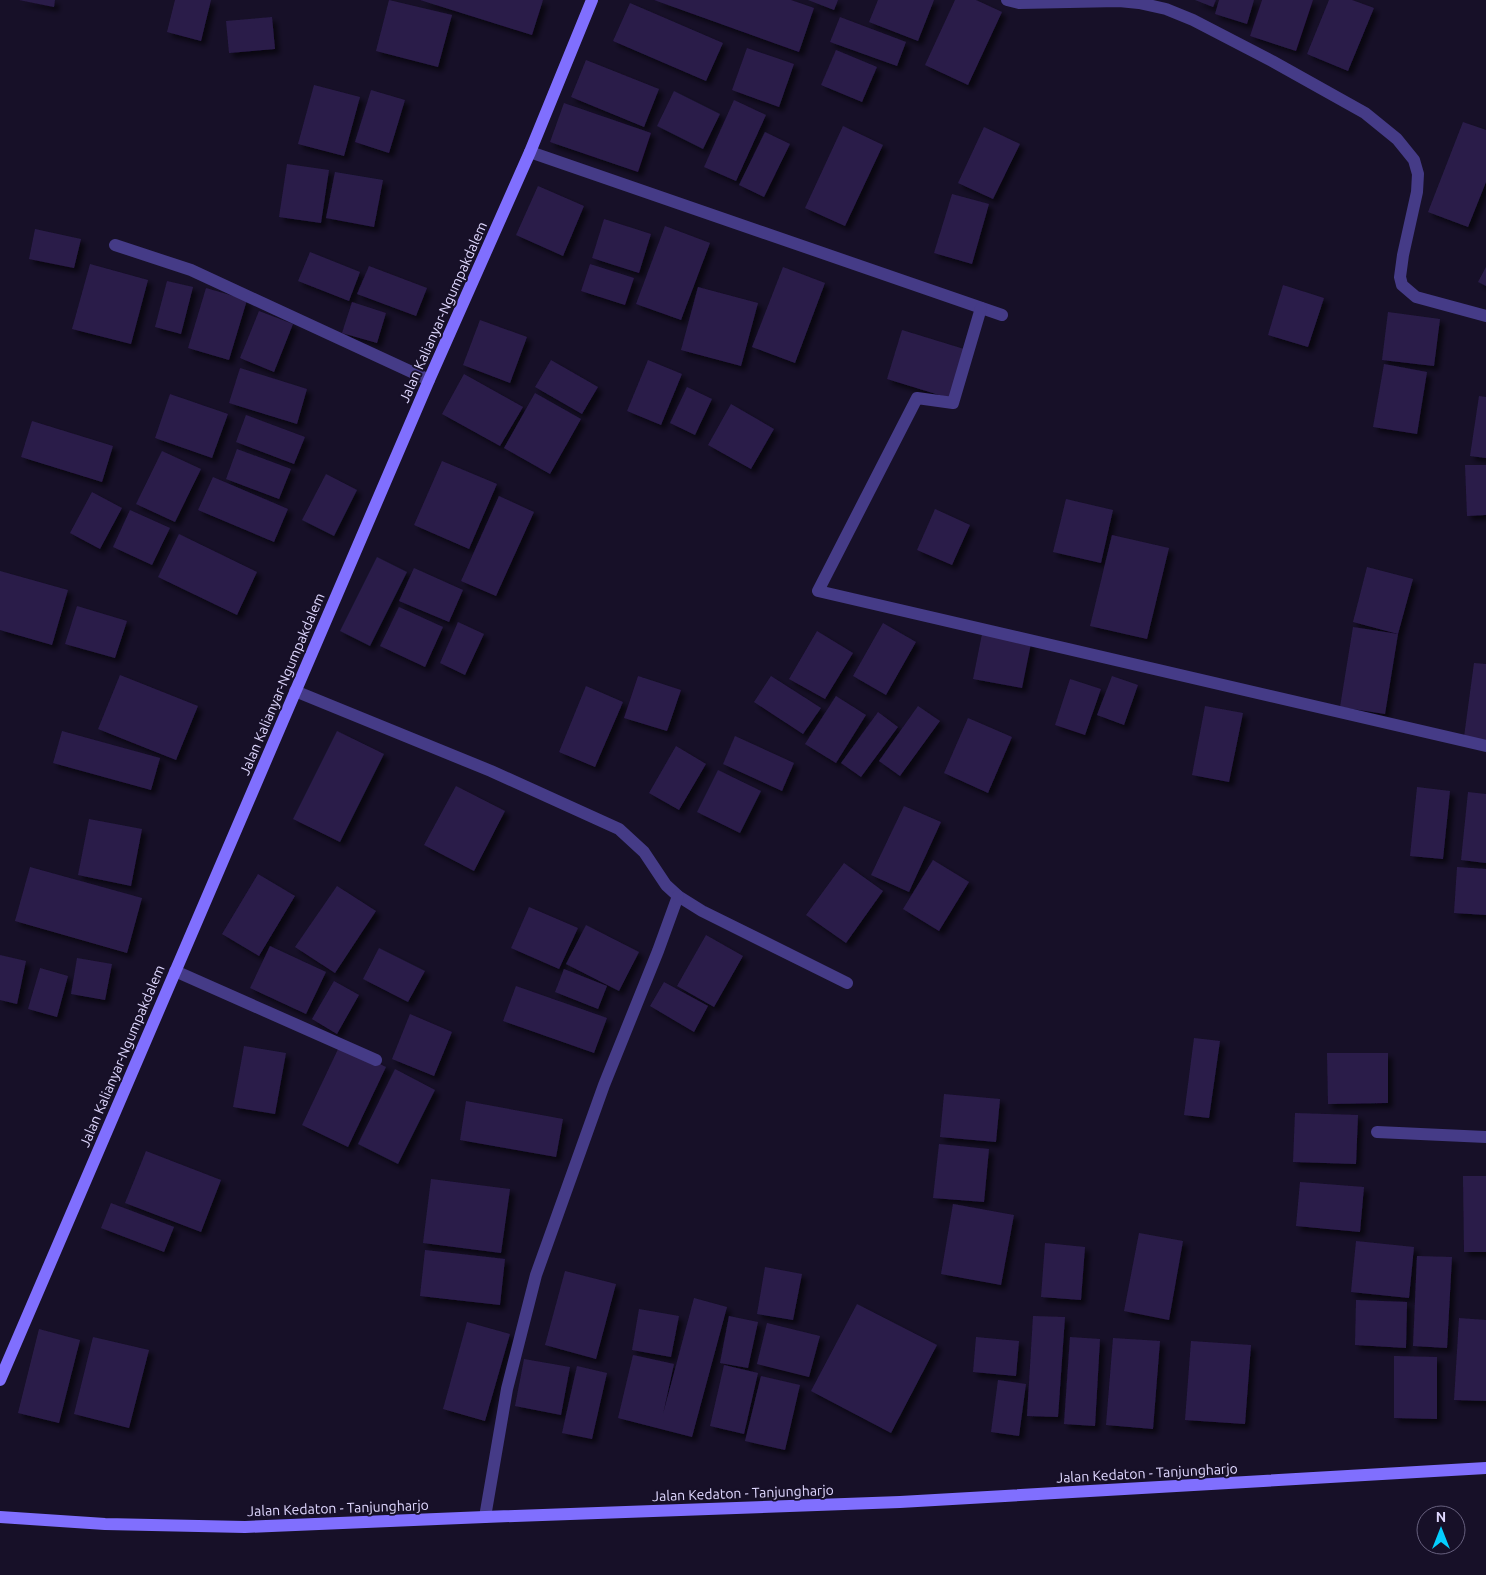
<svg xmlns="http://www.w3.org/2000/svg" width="1486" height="1575" viewBox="0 0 1486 1575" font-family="Ubuntu,sans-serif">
<defs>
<filter id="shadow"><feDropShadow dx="4.5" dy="4.5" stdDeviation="2.5" flood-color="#0009"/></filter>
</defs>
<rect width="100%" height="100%" fill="#171028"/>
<!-- building -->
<g fill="#2a1c49" filter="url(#shadow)">
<path d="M19 0H55L54 7Z"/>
<path d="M175 0H211L201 41 167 32Z"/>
<path d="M389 0 452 15 438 67 376 51Z"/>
<path d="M420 0H543L532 35Z"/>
<path d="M654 0H791L814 8 799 52Z"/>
<path d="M808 0H838L834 10Z"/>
<path d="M878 0H934L918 41 869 22Z"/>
<path d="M955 0H976L1002 12 968 85 925 65Z"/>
<path d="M1195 0H1216L1213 7Z"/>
<path d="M1219 0H1254L1247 24 1215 14Z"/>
<path d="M1262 0H1313L1296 51 1250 36Z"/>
<path d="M1329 0H1352L1374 8 1348 71 1307 54Z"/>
<path d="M630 3 723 43 706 81 613 41Z"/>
<path d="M272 17 275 49 229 53 226 21Z"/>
<path d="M840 17 906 42 897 66 830 42Z"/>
<path d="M747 48 794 64 779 107 732 90Z"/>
<path d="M836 50 877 67 862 102 821 85Z"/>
<path d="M586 60 659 89 644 127 571 97Z"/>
<path d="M314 85 360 97 344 156 298 144Z"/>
<path d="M371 90 405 100 389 153 355 142Z"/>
<path d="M674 91 720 114 703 149 657 126Z"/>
<path d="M734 100 766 115 736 181 704 167Z"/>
<path d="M564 103 651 133 638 172 550 142Z"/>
<path d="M1463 122 1486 130V182L1468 227 1428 212Z"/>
<path d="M843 126 883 145 845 226 805 208Z"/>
<path d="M984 127 1020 144 993 199 958 183Z"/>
<path d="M765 132 790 144 764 197 739 185Z"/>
<path d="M287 164 329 170 321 223 279 217Z"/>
<path d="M335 172 383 180 374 227 326 218Z"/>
<path d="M538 186 584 206 563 256 516 235Z"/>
<path d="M952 194 989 204 972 264 934 253Z"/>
<path d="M604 219 651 234 639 273 592 258Z"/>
<path d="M665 226 710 243 681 320 636 304Z"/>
<path d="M35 229 81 239 74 268 29 259Z"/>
<path d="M310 252 360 272 349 301 298 281Z"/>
<path d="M90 264 148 280 131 344 72 329Z"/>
<path d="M590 264 634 278 625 305 581 291Z"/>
<path d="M369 266 427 288 416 316 357 294Z"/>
<path d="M783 267 825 283 795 363 752 347Z"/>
<path d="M1486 267V286L1478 282Z"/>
<path d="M167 281 193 287 181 334 155 327Z"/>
<path d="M1283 285 1324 298 1308 347 1268 335Z"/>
<path d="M698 287 758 303 741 366 681 350Z"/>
<path d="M206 288 247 300 229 360 188 348Z"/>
<path d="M352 302 386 313 377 343 342 333Z"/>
<path d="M259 311 293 324 274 372 240 358Z"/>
<path d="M1388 312 1440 319 1434 366 1382 360Z"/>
<path d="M480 320 527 337 510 383 463 365Z"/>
<path d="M902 330 964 349 949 398 887 379Z"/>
<path d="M551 360 598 387 582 414 535 387Z"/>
<path d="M648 360 682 374 661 425 627 411Z"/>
<path d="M1384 364 1427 372 1417 434 1373 427Z"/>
<path d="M240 368 307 389 297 424 229 403Z"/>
<path d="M464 374 523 407 500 446 442 414Z"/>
<path d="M687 387 712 399 695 435 670 423Z"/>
<path d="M535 393 581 419 550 474 504 448Z"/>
<path d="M170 394 228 414 212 458 155 438Z"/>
<path d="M1479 396 1486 397V458L1470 456Z"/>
<path d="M731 404 774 429 751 469 708 445Z"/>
<path d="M246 415 305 437 294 464 236 442Z"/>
<path d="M32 421 113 446 102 482 21 457Z"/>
<path d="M237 449 291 469 279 499 226 479Z"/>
<path d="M162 451 201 469 175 522 136 504Z"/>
<path d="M442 461 497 484 469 549 414 525Z"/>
<path d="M1465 465H1486V515L1467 516Z"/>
<path d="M326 474 357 490 334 536 302 520Z"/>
<path d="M213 477 288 509 274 542 198 510Z"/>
<path d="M92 492 122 508 100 549 70 533Z"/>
<path d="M499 496 534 512 496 596 461 581Z"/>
<path d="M1066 499 1113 510 1101 563 1053 552Z"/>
<path d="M935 509 970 525 952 565 917 550Z"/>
<path d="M130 510 170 528 152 565 113 547Z"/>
<path d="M179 534 257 572 237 615 158 577Z"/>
<path d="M1112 535 1169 548 1147 639 1090 626Z"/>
<path d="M377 557 407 572 370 646 340 631Z"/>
<path d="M1367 567 1413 579 1398 634 1353 622Z"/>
<path d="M414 568 463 590 449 622 399 601Z"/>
<path d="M0 571 68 590 52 645 0 630Z"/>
<path d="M77 606 127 621 115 658 65 644Z"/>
<path d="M399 607 443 627 425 667 380 646Z"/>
<path d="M458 622 484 634 465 675 440 663Z"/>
<path d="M883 623 916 642 886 695 853 676Z"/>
<path d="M1353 627 1398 634 1385 714 1340 707Z"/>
<path d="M817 631 853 653 825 699 789 679Z"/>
<path d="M982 634 1031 643 1022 688 973 679Z"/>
<path d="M1474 663 1486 664V740L1464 737Z"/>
<path d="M120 675 198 706 176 760 98 729Z"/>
<path d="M638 676 681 690 667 731 624 718Z"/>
<path d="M771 676 821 708 803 734 754 702Z"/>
<path d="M1112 676 1138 685 1124 725 1097 715Z"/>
<path d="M1070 679 1101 689 1085 735 1055 725Z"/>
<path d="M586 686 623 702 595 767 559 752Z"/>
<path d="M836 696 866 715 836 763 805 744Z"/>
<path d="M918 706 940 721 900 776 879 761Z"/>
<path d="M1205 706 1243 713 1229 782 1192 775Z"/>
<path d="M878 712 898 727 861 777 841 763Z"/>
<path d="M968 718 1012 737 988 793 944 773Z"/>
<path d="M62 731 160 758 151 790 53 763Z"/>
<path d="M337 731 384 754 340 842 293 819Z"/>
<path d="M735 736 794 763 782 791 723 764Z"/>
<path d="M676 746 706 764 679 810 649 793Z"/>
<path d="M718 770 761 791 740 833 697 812Z"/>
<path d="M456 786 505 811 474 871 424 845Z"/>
<path d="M1417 787 1450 791 1443 859 1410 856Z"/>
<path d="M1468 792 1486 794V863L1461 860Z"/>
<path d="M904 806 941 822 909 892 871 875Z"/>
<path d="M89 819 142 829 131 886 78 875Z"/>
<path d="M933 860 969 882 939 931 903 909Z"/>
<path d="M844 863 883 891 846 943 806 915Z"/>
<path d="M30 867 142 898 127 953 15 921Z"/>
<path d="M1457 867 1486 869V915L1454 913Z"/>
<path d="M258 874 295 896 259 956 222 934Z"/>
<path d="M337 886 376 911 335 973 295 947Z"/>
<path d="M529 907 578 928 559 969 511 948Z"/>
<path d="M586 925 639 952 619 991 566 964Z"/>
<path d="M706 935 743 956 714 1007 677 986Z"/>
<path d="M270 946 326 972 306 1014 250 988Z"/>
<path d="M379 948 425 971 408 1002 363 979Z"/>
<path d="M0 955 26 961 17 1004 0 1000Z"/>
<path d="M77 958 112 964 105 1000 71 994Z"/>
<path d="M40 968 68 976 57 1017 28 1009Z"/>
<path d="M564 969 607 986 598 1009 555 992Z"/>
<path d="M334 981 359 995 337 1034 312 1019Z"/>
<path d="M664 982 708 1006 694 1032 650 1006Z"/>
<path d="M516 986 607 1018 594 1053 503 1021Z"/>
<path d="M410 1014 452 1032 434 1076 392 1059Z"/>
<path d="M1194 1038 1220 1041 1209 1118 1184 1115Z"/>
<path d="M340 1045 386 1067 348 1147 302 1125Z"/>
<path d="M244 1046 286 1053 275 1114 233 1107Z"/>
<path d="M1327 1053H1388V1103L1328 1104Z"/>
<path d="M395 1069 435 1090 398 1164 358 1144Z"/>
<path d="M944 1094 1000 1099 996 1142 940 1137Z"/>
<path d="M466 1101 563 1119 556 1157 460 1140Z"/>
<path d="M1295 1113 1358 1115 1356 1164 1293 1162Z"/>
<path d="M939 1144 989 1149 984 1202 933 1198Z"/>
<path d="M146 1151 221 1180 201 1232 125 1203Z"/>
<path d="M1463 1176H1486V1252H1464Z"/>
<path d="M431 1179 510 1189 501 1253 423 1243Z"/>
<path d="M1300 1182 1364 1187 1360 1232 1296 1226Z"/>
<path d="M111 1203 174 1227 164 1252 101 1228Z"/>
<path d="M953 1204 1014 1215 1001 1285 941 1274Z"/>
<path d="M1139 1233 1183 1241 1169 1320 1124 1311Z"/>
<path d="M1356 1241 1414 1247 1409 1298 1351 1292Z"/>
<path d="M1045 1243 1085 1247 1081 1300 1041 1297Z"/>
<path d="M425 1250 505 1259 500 1305 420 1296Z"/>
<path d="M1417 1256 1452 1257 1447 1348 1413 1346Z"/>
<path d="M765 1267 802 1274 793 1320 757 1314Z"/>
<path d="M565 1271 616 1284 596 1359 545 1345Z"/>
<path d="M694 1298 727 1307 692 1437 618 1418 633 1355 674 1364 663 1414Z"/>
<path d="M1356 1300 1407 1302 1406 1348 1355 1345Z"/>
<path d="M857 1304 937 1345 891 1433 811 1391Z"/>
<path d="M639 1309 679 1316 671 1357 632 1350Z"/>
<path d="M729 1316 758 1322 748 1368 720 1363Z"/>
<path d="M1033 1316 1065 1317 1058 1417 1027 1416Z"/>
<path d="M1459 1318 1486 1320V1401L1454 1400Z"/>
<path d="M467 1322 510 1334 485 1421 443 1409Z"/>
<path d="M767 1323 820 1336 809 1377 757 1364Z"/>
<path d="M39 1329 80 1340 59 1423 18 1413Z"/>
<path d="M93 1337 149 1350 129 1428 74 1414Z"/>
<path d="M976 1337 1019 1341 1016 1376 973 1372Z"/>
<path d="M1070 1337 1100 1339 1095 1426 1064 1424Z"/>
<path d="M1113 1338 1160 1341 1153 1429 1106 1425Z"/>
<path d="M1191 1341 1251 1345 1245 1424 1185 1420Z"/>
<path d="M1394 1356 1437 1357V1419L1394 1418Z"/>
<path d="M524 1359 570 1367 561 1415 515 1406Z"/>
<path d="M724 1365 758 1373 744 1434 710 1426Z"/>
<path d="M577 1366 607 1373 592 1439 562 1433Z"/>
<path d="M761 1376 800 1385 785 1450 745 1441Z"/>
<path d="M998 1380 1026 1384 1019 1436 991 1432Z"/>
</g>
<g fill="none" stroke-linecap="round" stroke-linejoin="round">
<!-- street -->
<g stroke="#453b87" stroke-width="12">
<path d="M1007 0 1019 3 1119 1 1139 3 1166 9 1193 20 1272 61 1365 113 1397 139 1414 160 1418 174 1417 192 1403 255 1400 277 1402 285 1416 297 1486 316"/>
<path d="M530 152 1002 315"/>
<path d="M115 245 191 270 429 380"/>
<path d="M981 308 953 403 917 398 818 591 1486 746"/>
<path d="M295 691 491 771 619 829 644 852 666 885 678 896 702 911 847 983"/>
<path d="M175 971 376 1060"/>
<path d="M1377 1132 1486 1137"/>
<path d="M485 1517 507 1389 536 1275 604 1085 658 951 678 896"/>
</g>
<!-- secondary -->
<g stroke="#806ffe" stroke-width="12">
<path d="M0 1380 429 380 530 152 592 0"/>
<path d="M0 1517 105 1524 245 1527 485 1517 900 1502 1486 1468"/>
</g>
</g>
<g text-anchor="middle" stroke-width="4" stroke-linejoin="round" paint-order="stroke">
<!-- street labels -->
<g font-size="14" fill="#e0d8ff" stroke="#171028">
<text transform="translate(443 312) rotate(-66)" y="5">Jalan Kalianyar-Ngumpakdalem</text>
<text transform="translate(282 684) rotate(-67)" y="5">Jalan Kalianyar-Ngumpakdalem</text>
<text transform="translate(122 1056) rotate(-67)" y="5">Jalan Kalianyar-Ngumpakdalem</text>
<text transform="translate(1147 1473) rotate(-3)" y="5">Jalan Kedaton - Tanjungharjo</text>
<text transform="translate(743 1493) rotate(-2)" y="5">Jalan Kedaton - Tanjungharjo</text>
<text transform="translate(338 1508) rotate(-2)" y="5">Jalan Kedaton - Tanjungharjo</text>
</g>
</g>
<!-- north arrow -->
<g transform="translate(1441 1530)"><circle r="24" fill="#171028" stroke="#67607e"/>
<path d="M0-4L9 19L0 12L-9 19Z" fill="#05cefe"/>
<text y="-8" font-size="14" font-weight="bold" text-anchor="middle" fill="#e0d8ff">N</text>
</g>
</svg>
